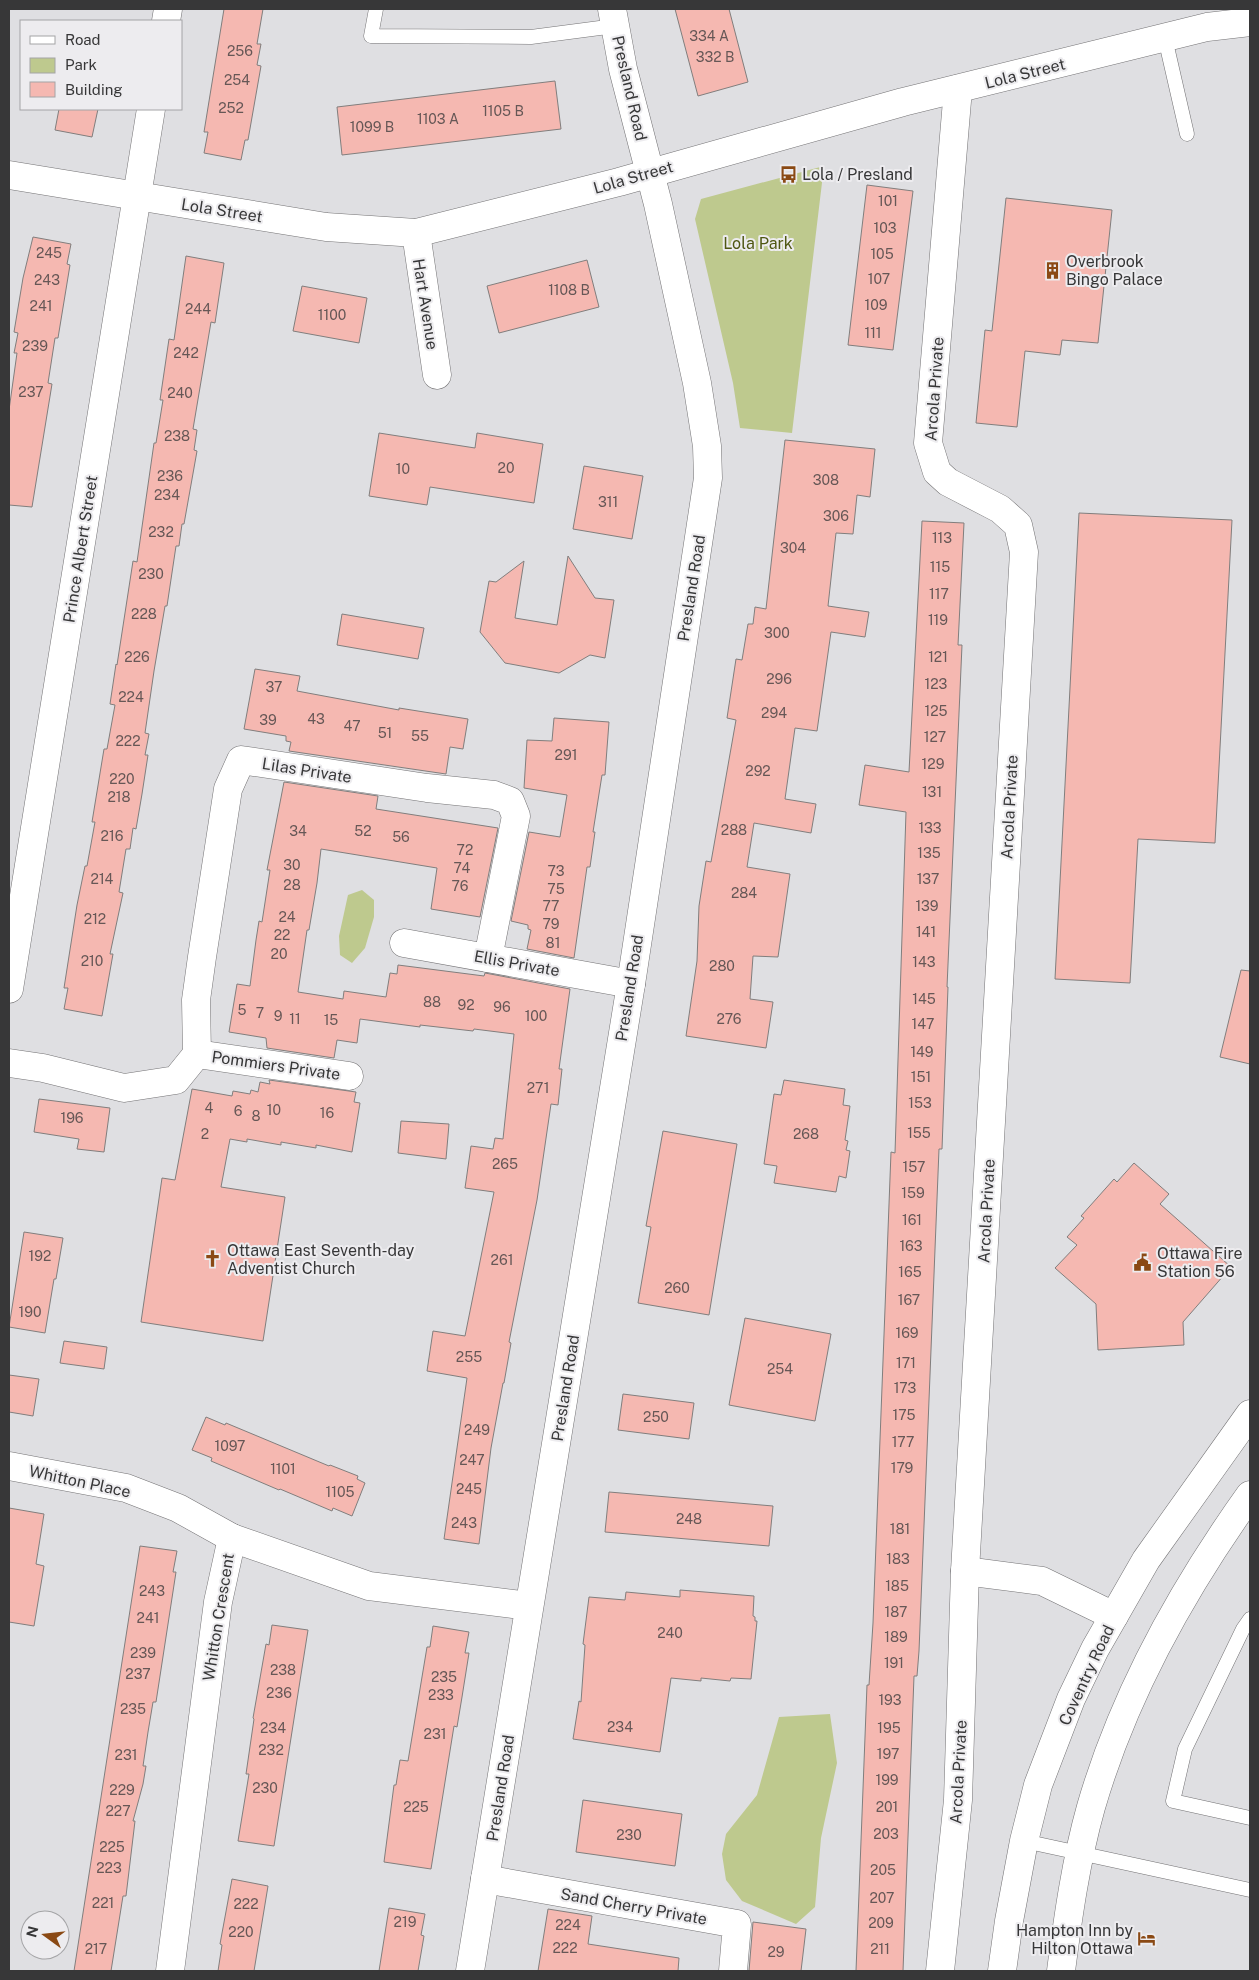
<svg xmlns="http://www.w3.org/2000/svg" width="1259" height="1980" viewBox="0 0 1259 1980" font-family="'Public Sans',sans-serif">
<rect width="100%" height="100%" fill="#dfdfe2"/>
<!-- green -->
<g fill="#bec98e">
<path d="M824 166 792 433 740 428 733 383 695 219 701 199Z"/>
<path d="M362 890 374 900V917L365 948 352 963 340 955 339 936 348 895Z"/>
<path d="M830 1714 837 1763 821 1838 815 1907 796 1924 742 1901 726 1880 722 1854 726 1834 757 1795 779 1717Z"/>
</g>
<!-- building -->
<g fill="#f5b8b1" stroke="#817e7d">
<path d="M224 9H263L257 44H261L257 65 261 66 248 140H245L241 160 204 153 208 132H204Z"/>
<path d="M675 9H729L748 82 698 96Z"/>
<path d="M555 81 561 129 342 155 337 107Z"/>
<path d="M59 109H98L92 137 55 130Z"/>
<path d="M867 185 913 191 893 350 848 345Z"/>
<path d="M1006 198 1112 210 1098 343 1062 340 1060 355 1025 351 1017 427 976 423 985 330 992 331Z"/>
<path d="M33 237 71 244 67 264 70 265 58 338H55L48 383 52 384 32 507 9 505V410L17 353H14L18 333 14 332 23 278Z"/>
<path d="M186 256 224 263 215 323 211 322 193 429 197 430 194 450 197 451 184 524H182L179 546H176L167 606H165L154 671 145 733 149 734 145 755H148L142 794 136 829 133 828 130 849H126L119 892 123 893 110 954H113L102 1016 64 1009 68 988H64L77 905 85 866H87L95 822H92L104 749H107L115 705 110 704 116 664 117 665 133 561 137 562 154 443H156L163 400H160L169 339 174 340Z"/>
<path d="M587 260 599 307 499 333 487 286Z"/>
<path d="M302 286 367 298 359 343 293 331Z"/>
<path d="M379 433 475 448 477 433 543 444 534 503 430 487 427 505 369 496Z"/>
<path d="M785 440 875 449 870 497 857 495 853 534 836 533 828 606 869 612 865 637 831 632 817 731 795 728 785 799 816 804 811 833 754 823 747 867 790 874 778 957 753 956 750 999 773 1002 766 1048 686 1036 697 961 699 906 706 861 711 862 736 720 727 718 736 659 742 660 748 624H753L755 607 766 609Z"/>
<path d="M584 466 643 476 632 539 573 529Z"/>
<path d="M1079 513 1232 520 1215 843 1138 839 1130 983 1055 979Z"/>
<path d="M922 521 964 523 958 645H962L947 987H948L942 1149H939L919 1651 917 1676H914L903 1971H856L867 1685H869L873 1623 891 1152 895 1153 906 812 859 805 865 765 909 772Z"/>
<path d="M568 556 595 598 614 600 605 658 590 655 559 673 505 663 480 632 489 581 496 582 524 561 515 618 557 625Z"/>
<path d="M342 614 424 628 418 659 337 645Z"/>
<path d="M255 669 300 676 297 691 399 710V708L468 719 463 749 450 747 446 774 289 751 291 742 286 741V736L244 729Z"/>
<path d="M554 718 609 722 605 775H602L593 832H595L590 867H587L574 958 527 949 531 930 528 929V925L511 921 529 832 560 837 567 795 524 788 527 740 552 741Z"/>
<path d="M284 782 378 796 376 809 498 828 480 917 431 909 437 868 321 849 317 883 309 930H307L298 992 343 999 344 991 386 997 390 973 397 974 398 965 484 976 485 973 570 989 559 1069H562L558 1105 551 1104 537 1200 509 1342 511 1343 504 1383H503L491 1448 479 1544 444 1539 467 1378 427 1371 433 1331 465 1336 494 1192 465 1188 471 1146 493 1149 495 1138 503 1139 514 1034 474 1029 473 1031 420 1025V1027L360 1019 357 1043 337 1040 334 1058 267 1048 266 1038 229 1032 237 984 250 986 256 940 259 921 262 922 270 870H267Z"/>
<path d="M1241 970 1250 971V1064L1220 1057Z"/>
<path d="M269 1080 356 1092 354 1102 360 1103 352 1152 316 1145V1148L281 1142V1145L247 1139V1142L230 1139 221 1187 285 1197 263 1341 141 1322 162 1178 175 1180 192 1089 232 1096 233 1091 250 1094 251 1090 258 1092 260 1082 270 1084Z"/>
<path d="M784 1080 845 1089 843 1105 850 1106 845 1140 848 1141 846 1150 850 1151 846 1178 839 1176 836 1192 774 1183 777 1166 764 1164 774 1094 781 1095Z"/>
<path d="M39 1099 110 1108 104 1152 77 1149 79 1139 34 1132Z"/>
<path d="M401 1121 449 1124 446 1159 398 1153Z"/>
<path d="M663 1131 737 1144 709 1315 638 1303 651 1227 646 1226Z"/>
<path d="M1134 1163 1169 1194 1160 1204 1231 1267 1183 1322 1184 1345 1098 1350 1096 1304 1055 1268 1077 1245 1067 1237 1084 1218 1081 1216 1114 1179 1117 1182Z"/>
<path d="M24 1232 63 1238 56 1279H54L45 1333 9 1327Z"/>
<path d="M745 1318 831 1334 815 1421 729 1405Z"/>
<path d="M64 1341 107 1347 104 1369 60 1363Z"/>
<path d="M9 1375 39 1379 33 1416 9 1412Z"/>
<path d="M623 1394 694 1403 689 1439 618 1430Z"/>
<path d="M206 1417 225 1425 226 1423 329 1466 330 1465 358 1476 357 1479 365 1483 352 1516 333 1508 332 1511 280 1489 279 1490 211 1461 212 1458 192 1450Z"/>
<path d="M609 1492 773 1506 769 1546 605 1532Z"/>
<path d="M9 1508 44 1514 36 1564 44 1566 34 1626 9 1622Z"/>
<path d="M140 1546 177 1551 173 1572H176L156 1702H153L148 1732 143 1766H146L143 1784 133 1821H135L126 1896H123L111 1971H74Z"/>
<path d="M680 1590 754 1596 753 1616 755 1617V1621H757L751 1679 731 1678 730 1681 701 1678V1681L671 1678 660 1752 573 1739 579 1701 581 1702 585 1645 583 1644 589 1597 625 1600 626 1592 680 1597Z"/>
<path d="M272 1625 308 1630 274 1846 238 1841 249 1774H246L254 1719 253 1718 266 1644 269 1645Z"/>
<path d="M433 1626 469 1632 465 1653H469L462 1697 457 1727 454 1726 431 1869 384 1862 394 1785H396L400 1760 408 1761 427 1647H430Z"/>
<path d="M583 1800 682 1814 675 1866 576 1852Z"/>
<path d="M232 1879 268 1886 254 1971H218L222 1945 220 1944Z"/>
<path d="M389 1908 425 1914 421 1935 424 1936 418 1971H379Z"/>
<path d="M548 1909 592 1916 588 1944 679 1958 678 1971H538Z"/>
<path d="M753 1922 806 1929 801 1971H749Z"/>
</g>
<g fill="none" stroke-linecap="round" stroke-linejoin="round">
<defs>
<g id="service">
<path d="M376 9 371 36 531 37 615 26"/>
<path d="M1165 38 1187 134"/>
<path d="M1250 1619 1243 1629 1185 1749 1173 1801 1250 1818"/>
<path d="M1024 1841 1250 1890"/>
</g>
<g id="minor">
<path d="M166 21 168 9"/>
<path d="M416 233 437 375"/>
<path d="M404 943 631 984"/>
<path d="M9 989 151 109"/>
<path d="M197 1054 196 1000 202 957 228 789 241 760 427 788 494 795 510 801 516 816 488 958"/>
<path d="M197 1054 349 1076"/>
<path d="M9 1063 43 1068 124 1088 176 1080 197 1054"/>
<path d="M9 1466 126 1488 178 1508 232 1538 369 1586 529 1606"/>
<path d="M965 1571 1042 1581 1114 1616"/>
<path d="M485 1879 737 1924 733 1971"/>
<path d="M170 1971 218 1602 232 1538"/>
<path d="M470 1971 631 984 708 478 707 446 697 383 658 204 623 69 612 9"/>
<path d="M940 1971 958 1800 965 1571 1024 552 1018 525 1000 509 948 482 937 472 928 443 958 89"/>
</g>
<path id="tertiary" d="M9 175 326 227 416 233 619 182 903 102 1207 27 1250 22"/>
<g id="secondary">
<path d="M1002 1971 1009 1921 1024 1841 1038 1785 1071 1699 1095 1649 1146 1560 1250 1414"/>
<path d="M1061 1971C1068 1917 1076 1860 1091 1807 1124 1693 1182 1590 1250 1495"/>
</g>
</defs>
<!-- service casing -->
<use href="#service" stroke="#747375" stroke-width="15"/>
<!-- minor casing -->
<use href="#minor" stroke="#747375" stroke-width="29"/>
<!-- tertiary casing -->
<use href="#tertiary" stroke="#747375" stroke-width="29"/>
<!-- secondary casing -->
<use href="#secondary" stroke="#747375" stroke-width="29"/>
<!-- service -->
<use href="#service" stroke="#fff" stroke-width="14"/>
<!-- minor -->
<use href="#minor" stroke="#fff" stroke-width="28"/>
<!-- tertiary -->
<use href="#tertiary" stroke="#fff" stroke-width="28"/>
<!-- secondary -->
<use href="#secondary" stroke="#fff" stroke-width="28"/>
</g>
<!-- icons -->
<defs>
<symbol id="bus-bare" viewBox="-9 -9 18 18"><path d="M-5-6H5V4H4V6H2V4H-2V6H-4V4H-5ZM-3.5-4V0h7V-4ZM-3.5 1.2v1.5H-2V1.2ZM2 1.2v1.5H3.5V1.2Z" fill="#8a4914" stroke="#edecef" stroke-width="2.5" paint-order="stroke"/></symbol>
<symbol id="building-bare" viewBox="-9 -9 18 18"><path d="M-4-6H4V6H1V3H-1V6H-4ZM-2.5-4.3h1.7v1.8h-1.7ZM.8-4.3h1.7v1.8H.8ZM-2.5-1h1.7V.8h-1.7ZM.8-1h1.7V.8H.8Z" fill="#8a4914" stroke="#edecef" stroke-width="2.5" paint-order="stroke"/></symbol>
<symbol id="church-bare" viewBox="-9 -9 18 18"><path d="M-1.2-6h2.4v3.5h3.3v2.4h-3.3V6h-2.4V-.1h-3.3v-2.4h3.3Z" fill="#8a4914" stroke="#edecef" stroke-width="2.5" paint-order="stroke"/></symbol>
<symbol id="civic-bare" viewBox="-9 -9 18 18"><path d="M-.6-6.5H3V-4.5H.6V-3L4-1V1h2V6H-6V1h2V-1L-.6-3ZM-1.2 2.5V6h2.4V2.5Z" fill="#8a4914" stroke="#edecef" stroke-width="2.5" paint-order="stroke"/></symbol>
<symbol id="hotel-bare" viewBox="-9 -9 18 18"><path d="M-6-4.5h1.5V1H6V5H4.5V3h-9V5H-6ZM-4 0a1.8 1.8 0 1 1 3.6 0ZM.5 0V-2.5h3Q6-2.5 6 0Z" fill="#8a4914" stroke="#edecef" stroke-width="2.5" paint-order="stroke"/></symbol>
</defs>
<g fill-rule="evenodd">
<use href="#bus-bare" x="776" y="162" width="25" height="25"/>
<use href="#building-bare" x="1040" y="258" width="25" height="25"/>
<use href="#church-bare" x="200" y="1246" width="25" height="25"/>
<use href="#civic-bare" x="1130" y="1250" width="25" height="25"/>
<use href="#hotel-bare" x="1134" y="1926" width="25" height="25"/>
</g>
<g text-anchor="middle" stroke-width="4" stroke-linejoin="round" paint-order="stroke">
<!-- number labels -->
<g font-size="14" fill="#665756">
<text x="709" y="41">334 A</text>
<text x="240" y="56">256</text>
<text x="715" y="62">332 B</text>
<text x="237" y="85">254</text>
<text x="231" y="113">252</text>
<text x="503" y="116">1105 B</text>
<text x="438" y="124">1103 A</text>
<text x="372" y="132">1099 B</text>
<text x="888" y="206">101</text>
<text x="885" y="233">103</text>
<text x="49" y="258">245</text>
<text x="882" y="259">105</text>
<text x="879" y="284">107</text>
<text x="47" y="285">243</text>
<text x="569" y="295">1108 B</text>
<text x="876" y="310">109</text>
<text x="41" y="311">241</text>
<text x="198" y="314">244</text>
<text x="332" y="320">1100</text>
<text x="873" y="338">111</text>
<text x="35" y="351">239</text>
<text x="186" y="358">242</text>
<text x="31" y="397">237</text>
<text x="180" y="398">240</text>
<text x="177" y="441">238</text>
<text x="506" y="473">20</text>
<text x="403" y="474">10</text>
<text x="170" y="481">236</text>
<text x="826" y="485">308</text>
<text x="167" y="500">234</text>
<text x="608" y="507">311</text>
<text x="836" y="521">306</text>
<text x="161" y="537">232</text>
<text x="942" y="543">113</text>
<text x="793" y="553">304</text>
<text x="940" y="572">115</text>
<text x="151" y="579">230</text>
<text x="939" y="599">117</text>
<text x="144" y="619">228</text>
<text x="938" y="625">119</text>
<text x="777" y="638">300</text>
<text x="137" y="662">226</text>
<text x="938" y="662">121</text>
<text x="779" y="684">296</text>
<text x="936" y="689">123</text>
<text x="274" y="692">37</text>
<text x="131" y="702">224</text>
<text x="936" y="716">125</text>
<text x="774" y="718">294</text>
<text x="316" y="724">43</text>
<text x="268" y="725">39</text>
<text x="352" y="731">47</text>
<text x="385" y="738">51</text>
<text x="420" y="741">55</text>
<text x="935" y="742">127</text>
<text x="128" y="746">222</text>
<text x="566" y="760">291</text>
<text x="933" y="769">129</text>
<text x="758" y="776">292</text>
<text x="122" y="784">220</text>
<text x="932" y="797">131</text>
<text x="119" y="802">218</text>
<text x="930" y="833">133</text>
<text x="734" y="835">288</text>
<text x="298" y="836">34</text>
<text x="363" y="836">52</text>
<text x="112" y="841">216</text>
<text x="401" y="842">56</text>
<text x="465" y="855">72</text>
<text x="929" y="858">135</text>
<text x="292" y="870">30</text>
<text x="462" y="873">74</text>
<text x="556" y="876">73</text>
<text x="102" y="884">214</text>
<text x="928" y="884">137</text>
<text x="292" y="890">28</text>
<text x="460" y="891">76</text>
<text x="556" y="894">75</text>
<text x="744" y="898">284</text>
<text x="551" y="911">77</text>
<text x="927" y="911">139</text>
<text x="287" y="922">24</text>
<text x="95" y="924">212</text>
<text x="551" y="929">79</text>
<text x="926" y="937">141</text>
<text x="282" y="940">22</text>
<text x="553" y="948">81</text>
<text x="279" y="959">20</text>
<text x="92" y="966">210</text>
<text x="924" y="967">143</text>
<text x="722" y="971">280</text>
<text x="924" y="1004">145</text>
<text x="432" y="1007">88</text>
<text x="466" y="1010">92</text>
<text x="502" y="1012">96</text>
<text x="242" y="1015">5</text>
<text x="260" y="1018">7</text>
<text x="278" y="1021">9</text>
<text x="536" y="1021">100</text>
<text x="295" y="1024">11</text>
<text x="729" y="1024">276</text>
<text x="331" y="1025">15</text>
<text x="923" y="1029">147</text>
<text x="922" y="1057">149</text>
<text x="921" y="1082">151</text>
<text x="538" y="1093">271</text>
<text x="920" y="1108">153</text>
<text x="209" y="1113">4</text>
<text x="274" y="1115">10</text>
<text x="238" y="1116">6</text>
<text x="327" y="1118">16</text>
<text x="256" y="1121">8</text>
<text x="72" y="1123">196</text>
<text x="919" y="1138">155</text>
<text x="205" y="1139">2</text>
<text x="806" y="1139">268</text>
<text x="505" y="1169">265</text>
<text x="914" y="1172">157</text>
<text x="913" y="1198">159</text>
<text x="912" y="1225">161</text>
<text x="911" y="1251">163</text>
<text x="40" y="1261">192</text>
<text x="502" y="1265">261</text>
<text x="910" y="1277">165</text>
<text x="677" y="1293">260</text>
<text x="909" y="1305">167</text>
<text x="30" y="1317">190</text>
<text x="907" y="1338">169</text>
<text x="469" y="1362">255</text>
<text x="906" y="1368">171</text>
<text x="780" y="1374">254</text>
<text x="905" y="1393">173</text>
<text x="904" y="1420">175</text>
<text x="656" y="1422">250</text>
<text x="477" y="1435">249</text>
<text x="903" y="1447">177</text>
<text x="230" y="1451">1097</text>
<text x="472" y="1465">247</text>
<text x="902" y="1473">179</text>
<text x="283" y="1474">1101</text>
<text x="469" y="1494">245</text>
<text x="340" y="1497">1105</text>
<text x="689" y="1524">248</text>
<text x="464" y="1528">243</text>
<text x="900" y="1534">181</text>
<text x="898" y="1564">183</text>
<text x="897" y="1591">185</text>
<text x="152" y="1596">243</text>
<text x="896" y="1617">187</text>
<text x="148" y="1623">241</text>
<text x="670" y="1638">240</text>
<text x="896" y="1642">189</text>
<text x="143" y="1658">239</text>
<text x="894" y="1668">191</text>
<text x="283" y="1675">238</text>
<text x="138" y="1679">237</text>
<text x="444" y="1682">235</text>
<text x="279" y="1698">236</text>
<text x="441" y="1700">233</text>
<text x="890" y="1705">193</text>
<text x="133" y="1714">235</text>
<text x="620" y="1732">234</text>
<text x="273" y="1733">234</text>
<text x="889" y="1733">195</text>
<text x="435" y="1739">231</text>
<text x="271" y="1755">232</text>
<text x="888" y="1759">197</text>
<text x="126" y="1760">231</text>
<text x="887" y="1785">199</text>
<text x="265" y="1793">230</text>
<text x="122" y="1795">229</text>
<text x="416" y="1812">225</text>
<text x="887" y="1812">201</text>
<text x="118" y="1816">227</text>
<text x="886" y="1839">203</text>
<text x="629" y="1840">230</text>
<text x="112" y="1852">225</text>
<text x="109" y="1873">223</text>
<text x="883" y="1875">205</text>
<text x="882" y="1903">207</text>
<text x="103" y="1908">221</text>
<text x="246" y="1909">222</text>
<text x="405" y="1927">219</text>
<text x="881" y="1928">209</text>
<text x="568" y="1930">224</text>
<text x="241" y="1937">220</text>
<text x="565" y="1953">222</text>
<text x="96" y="1954">217</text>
<text x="880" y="1954">211</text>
<text x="776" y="1957">29</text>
</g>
<!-- street labels -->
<g font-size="16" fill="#373738" stroke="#edecef">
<text transform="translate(1025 73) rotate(-14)" y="6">Lola Street</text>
<text transform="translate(630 88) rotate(77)" y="6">Presland Road</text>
<text transform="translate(633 177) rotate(-16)" y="6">Lola Street</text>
<text transform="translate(222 210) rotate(9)" y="6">Lola Street</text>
<text transform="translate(426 304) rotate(81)" y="6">Hart Avenue</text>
<text transform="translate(934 389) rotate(-86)" y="6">Arcola Private</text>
<text transform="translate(80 549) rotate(-81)" y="6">Prince Albert Street</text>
<text transform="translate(691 588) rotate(-81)" y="6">Presland Road</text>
<text transform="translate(307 770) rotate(9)" y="6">Lilas Private</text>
<text transform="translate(1009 807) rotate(-87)" y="6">Arcola Private</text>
<text transform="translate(517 963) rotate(10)" y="6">Ellis Private</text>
<text transform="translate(629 988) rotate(-81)" y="6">Presland Road</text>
<text transform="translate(276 1065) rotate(8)" y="6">Pommiers Private</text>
<text transform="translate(986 1211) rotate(-87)" y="6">Arcola Private</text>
<text transform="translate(565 1388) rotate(-81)" y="6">Presland Road</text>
<text transform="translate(80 1481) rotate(12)" y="6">Whitton Place</text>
<text transform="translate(218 1617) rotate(-81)" y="6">Whitton Crescent</text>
<text transform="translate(1086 1675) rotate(-65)" y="6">Coventry Road</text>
<text transform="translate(958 1772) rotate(-87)" y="6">Arcola Private</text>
<text transform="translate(500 1788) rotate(-81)" y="6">Presland Road</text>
<text transform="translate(634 1906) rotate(10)" y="6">Sand Cherry Private</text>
</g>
<!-- poi labels -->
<g font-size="16" fill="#373738" stroke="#edecef" text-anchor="start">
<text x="802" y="180">Lola / Presland</text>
<text x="1066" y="267">Overbrook<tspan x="1066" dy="18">Bingo Palace</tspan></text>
<text x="227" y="1256">Ottawa East Seventh-day<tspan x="227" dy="18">Adventist Church</tspan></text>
<text x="1157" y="1259">Ottawa Fire<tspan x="1157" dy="18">Station 56</tspan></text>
<text x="1133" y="1936" text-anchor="end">Hampton Inn by<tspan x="1133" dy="18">Hilton Ottawa</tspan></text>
</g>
<!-- park labels -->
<g font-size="16" fill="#4f5712" stroke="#edecef">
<text x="758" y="249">Lola Park</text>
</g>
</g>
<!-- border -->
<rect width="1259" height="1980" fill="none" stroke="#373738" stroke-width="20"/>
<!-- legend -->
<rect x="20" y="20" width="162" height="90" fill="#edecef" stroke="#a4a4a6"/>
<rect x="30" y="36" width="25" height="8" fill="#ffffff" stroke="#a4a4a6"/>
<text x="65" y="45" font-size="15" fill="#373738">Road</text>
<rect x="30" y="58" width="25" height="15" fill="#bec98e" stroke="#a4a4a6"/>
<text x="65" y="70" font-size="15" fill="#373738">Park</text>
<rect x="30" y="82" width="25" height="15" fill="#f5b8b1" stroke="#a4a4a6"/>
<text x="65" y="95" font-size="15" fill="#373738">Building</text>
<!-- north arrow -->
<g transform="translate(45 1935) rotate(285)"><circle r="24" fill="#edecef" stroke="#a4a4a6"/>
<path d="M0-4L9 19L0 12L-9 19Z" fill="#8a4914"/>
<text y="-8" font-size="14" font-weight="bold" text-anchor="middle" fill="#373738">N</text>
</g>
</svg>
